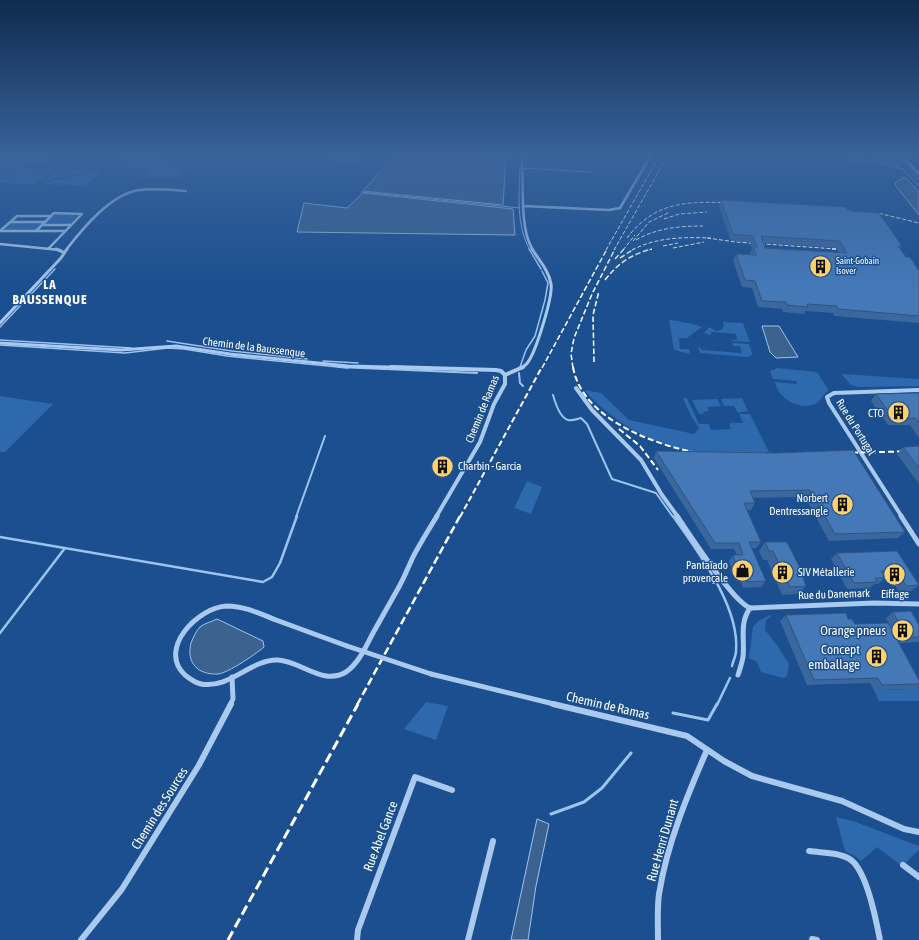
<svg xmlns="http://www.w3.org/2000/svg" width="919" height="940" viewBox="0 0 919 940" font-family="'Asap Condensed',sans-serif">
<rect width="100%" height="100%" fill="#1b4f8f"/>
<!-- green -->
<g fill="#2e69ad">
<path d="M0 155H56L51 159 46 160 43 162H27L22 167 0 169Z"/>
<path d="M329 155H369C356 168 336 161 320 157Z"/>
<path d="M841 155H865L872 162 880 165 852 164Z"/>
<path d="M873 155H895L902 166 881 162Z"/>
<path d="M118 158H163L167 161V163H164L163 165 170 167 185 169 180 174 183 175 180 177H142L138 175 147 174 151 170 148 169 150 167H110L112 164H125L127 162 115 161Z"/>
<path d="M21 168 54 169H55L36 184 0 183V170Z"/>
<path d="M58 169H61L95 170 44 181Z"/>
<path d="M102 169H104L86 186 41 184Z"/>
<path d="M55 214 79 215 70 224 45 223Z"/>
<path d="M11 223H42L35 230H4Z"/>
<path d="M669 320C673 320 699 325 702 327L687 338H679L680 349H689L690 354 674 350Z"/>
<path d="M723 322 743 323 750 342 732 341 731 340H737L736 334 711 332V335L704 333 709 327 716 331 721 330 724 326Z"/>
<path d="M733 343 749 344 752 353 751 356 746 357 700 353 698 347 701 348 702 350 742 353 740 346H733Z"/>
<path d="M777 368 817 372 828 389V391C822 394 822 401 815 404 800 411 777 398 775 382L797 384 796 381 773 379 770 371Z"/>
<path d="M841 374 919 379V386L857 387 850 384Z"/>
<path d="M584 390 601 393 629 420 694 434 699 428 691 416 683 398H687L699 424H709L711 430 731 429 729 423H743L739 414H750L769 452C750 453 732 455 713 454 663 452 618 427 584 390Z"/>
<path d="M0 396 53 404 5 452H0Z"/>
<path d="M742 398 748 411 738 413 734 406H724L721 399Z"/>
<path d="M717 399 721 406 707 407 709 411 703 412 704 414H699L692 400Z"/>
<path d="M527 481 542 487 531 514 514 508Z"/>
<path d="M770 615 771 617 766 620 765 630 777 645 789 664 787 676 783 678 761 672 757 662 749 658 753 627 758 621Z"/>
<path d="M886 626 919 689V701H879L874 690 912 689Z"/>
<path d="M426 702 448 706 436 740 404 729Z"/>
<path d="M836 817 853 821 919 846V850L902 866 877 847 861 861 855 856 845 851Z"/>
</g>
<!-- water -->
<g fill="#3c6290" stroke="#9cc4f0">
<path d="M394 155H472L506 158 503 205 363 191Z"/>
<path d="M903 178H906L919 192V215L896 186 895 183Z"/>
<path d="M363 193 513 209 515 235 297 232 304 203 347 208Z"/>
<path d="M762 326H779L798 357 776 358 770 352Z"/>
<path d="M217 619 263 641 264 647C256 654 228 673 218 674 198 675 186 663 191 643 193 638 196 631 200 627 205 623 211 622 217 619Z"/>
<path d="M537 819 549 824 536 886 528 940H511Z"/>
</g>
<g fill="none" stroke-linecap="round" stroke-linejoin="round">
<!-- stream-far4 -->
<g stroke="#9cc4f0" stroke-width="1">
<path d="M870 155 879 163 903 169 919 186"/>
<path d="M361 192 520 208"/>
<path d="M530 250C516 226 519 194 520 168L592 172"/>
</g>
<!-- stream-far3 -->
<g stroke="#9cc4f0" stroke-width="1.5">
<path d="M529 249 541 269"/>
<path d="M0 327 55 269"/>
<path d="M0 340 131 348"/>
<path d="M167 341 232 351 307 359"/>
<path d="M0 345 125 353 168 348 184 349 227 356 348 368"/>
<path d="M323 361 358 363"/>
<path d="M520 367 526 350 535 336 545 300 548 283 542 271"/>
</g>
<!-- stream-far2 -->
<g stroke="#9cc4f0" stroke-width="2">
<path d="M338 367 477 373"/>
<path d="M519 373 520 383 523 386"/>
<path d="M553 395C555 402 560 418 568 420 572 421 577 419 581 418L587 424 612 479 656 493 673 517"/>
<path d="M296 517 325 436"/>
</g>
<!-- stream-far1 -->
<g stroke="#9cc4f0" stroke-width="2.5">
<path d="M673 516C697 551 740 606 736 651 736 656 733 661 732 666"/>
<path d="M0 537 263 582 272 577 280 563 297 516"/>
<path d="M0 633 65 548"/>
<path d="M717 705 730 678"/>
</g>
<!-- stream -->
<g stroke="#9cc4f0" stroke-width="3">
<path d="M673 713 708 720 717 704"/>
<path d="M551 814 584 802 602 788 631 753"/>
</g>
<!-- river -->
<path fill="#3c6290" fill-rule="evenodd" d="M897 155H903L919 174V180L917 179Z"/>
<!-- street-far4 -->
<g stroke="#a9c9ee" stroke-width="2.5">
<path d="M520 155 522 158 523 206"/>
<path d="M901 155 919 174"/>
<path d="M51 216 36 231H65"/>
<path d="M11 222H45"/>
<path d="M42 225H71"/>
<path d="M0 231 17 216H51L54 213 82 214 49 248"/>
<path d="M1 231H36"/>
<path d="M0 244 60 250"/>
<path d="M66 250C83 228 111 194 139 190 155 188 171 190 186 191"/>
<path d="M533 250C525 238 524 220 523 206L609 210 620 208 651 155"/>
</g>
<!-- street-far3 -->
<g stroke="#a9c9ee" stroke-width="3">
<path d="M56 249 63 252"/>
<path d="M0 323 61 258 67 249"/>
<path d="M0 343 121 350 176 346 230 354 348 366 428 368"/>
<path d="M522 368C524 366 527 364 528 362 536 351 553 297 551 284 549 271 539 260 532 249"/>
</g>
<!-- street-far2 -->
<g stroke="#a9c9ee" stroke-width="4">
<path d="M391 367 496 370 501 371 505 375"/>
<path d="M505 375 523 367"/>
<path d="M576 388 592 410 641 460 662 495 678 517"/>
<path d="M436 517 480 442 494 404 505 384V375"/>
<path d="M902 517 829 403 827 397 834 393 919 390"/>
</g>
<!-- street-far1 -->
<g stroke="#a9c9ee" stroke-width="5">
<path d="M677 516C690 535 732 601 750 608"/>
<path d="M901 516 919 544"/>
<path d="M750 608 874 603 919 604"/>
<path d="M347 646C323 637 300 629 276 620 261 614 244 606 227 606 198 607 157 649 185 675 190 679 195 683 201 684 230 689 251 659 278 660 301 661 323 686 346 672 359 663 366 646 373 633 382 617 391 601 400 585 405 576 409 565 414 555 421 542 429 529 437 516"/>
<path d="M431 674 558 705"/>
<path d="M738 675C740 669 742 663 743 657 745 639 739 624 750 608"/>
<path d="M230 705 233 699 232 677"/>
</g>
<!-- street -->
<g stroke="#a9c9ee" stroke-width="6">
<path d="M553 704 687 736 724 761 752 776 842 801 904 829 919 832"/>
<path d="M809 851C822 853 840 852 851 860 867 872 876 920 880 940"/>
<path d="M903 865 919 877"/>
<path d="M812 939 817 940"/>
<path d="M81 940 122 889 199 765 231 704"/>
<path d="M357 940 358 930 415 777 452 790"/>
<path d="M468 940 493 841"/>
<path d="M658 940C658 925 657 909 659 894 667 844 687 796 707 750"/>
</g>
<!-- rail-far4 -->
<g stroke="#fff" stroke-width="1" stroke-dasharray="4 2" stroke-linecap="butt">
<path d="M837 210 882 214 919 223"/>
<path d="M664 219 679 214 707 212"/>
<path d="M627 238C655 201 688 201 731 203"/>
<path d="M707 238 736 242 836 249"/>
<path d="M636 240C657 228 679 226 703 226"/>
<path d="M633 241 649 222 670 212"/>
<path d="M663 246 678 243"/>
<path d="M673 248 704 242"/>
<path d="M606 250 660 155"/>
<path d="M614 250 668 155"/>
<path d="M623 250 635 235"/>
<path d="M632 250C657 237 684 237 711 238"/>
<path d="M649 250 652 249"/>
</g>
<!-- rail-far3 -->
<g stroke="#fff" stroke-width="1.5" stroke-dasharray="5.5 2.5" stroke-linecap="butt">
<path d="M832 249H836"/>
<path d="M620 258 634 249"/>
<path d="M615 259 624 249"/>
<path d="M605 280C618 263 632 254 652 249"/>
<path d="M594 362 593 315 599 291"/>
<path d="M542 368 607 249"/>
<path d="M573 368 571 354 574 338 592 294 615 249"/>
</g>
<!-- rail-far2 -->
<g stroke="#fff" stroke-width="2" stroke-dasharray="6 3" stroke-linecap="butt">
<path d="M573 367C582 419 653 444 697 453"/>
<path d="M619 429 640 446 658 470"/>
<path d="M843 453 919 451"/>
<path d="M460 517 542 367"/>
</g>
<!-- rail-far1 -->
<path stroke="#fff" stroke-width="2.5" stroke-dasharray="8 3.5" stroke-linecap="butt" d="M357 705 460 516"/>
<!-- rail -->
<path stroke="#fff" stroke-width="3" stroke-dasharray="10 4.5" stroke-linecap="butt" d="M228 940 358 704"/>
<!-- street-bridge -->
<path stroke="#a9c9ee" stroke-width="5" d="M347 646 431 674"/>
</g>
<!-- wall -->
<g fill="#3a679d" fill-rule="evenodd">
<path d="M721 200 848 211 902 246 900 249 906 257 919 271V323L834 316 833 313 806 311 804 314 783 312 782 309 758 307 752 288 742 287 733 261 736 254 751 255 750 253 752 249 750 242 731 241 719 206ZM764 243 836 248 839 253 765 248Z"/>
<path d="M919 393V438L910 425H888L871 401 876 394Z"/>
<path d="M919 446V484L897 454 903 447Z"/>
<path d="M656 451 776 453 905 532 898 538 829 541 805 497 753 498 755 503 751 510H747L761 542 756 548H752L766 581 761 587 743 588 741 581H736L729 561 733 555H737L734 549H711L654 458Z"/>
<path d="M765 542 806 586 798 594 782 595 767 560H763L759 551Z"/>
<path d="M897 551 919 585 911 591 899 592 890 576 884 577 885 578 878 584H874L870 588 847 589 831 559 837 553Z"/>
<path d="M893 612 919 625V641L918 642 899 643 886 618Z"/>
<path d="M786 615 848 619 919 680V686L913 689 874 690 870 683 807 685 780 621Z"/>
</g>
<!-- shaded-wall -->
<path fill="#305480" d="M3 159 4 161 0 162V160Z"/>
<!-- building -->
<g fill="#4478b7" stroke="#305480" fill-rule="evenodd">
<path d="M0 156 3 159 0 160Z"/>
<path d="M721 200 846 207 848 211 879 213 902 246H898L906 257H910L919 271V316L838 309 837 306 807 304 808 307 787 305 786 302 762 301 755 281 745 280 736 254 756 255 753 247H757L753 236 733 234ZM761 236 840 241 847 253 765 248Z"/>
<path d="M919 393V423L915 418 894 419 876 394Z"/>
<path d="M919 446V468L903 447Z"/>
<path d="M853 450 905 532 835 534 810 490 750 491 755 503H744L761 542H749L766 581 748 582 745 574 740 575 733 555H743L739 543H715L656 451 776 453Z"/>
<path d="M765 542H787L799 566 806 586 790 587 773 551H769Z"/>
<path d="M897 551 919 585 906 586 897 570 881 571 885 578H875L877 582 854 583 837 553Z"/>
<path d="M911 611 919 625V637H907L893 612Z"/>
<path d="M846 613 848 619H852L855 624 888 623 919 680V684L882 685 878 678 814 680 786 615Z"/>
</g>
<!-- sky -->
<linearGradient id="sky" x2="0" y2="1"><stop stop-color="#0f2b4f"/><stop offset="0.54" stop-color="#39639b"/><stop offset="1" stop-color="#39639b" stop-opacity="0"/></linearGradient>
<rect width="919" height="287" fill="url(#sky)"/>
<!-- icons -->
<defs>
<symbol id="building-disc" viewBox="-11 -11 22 22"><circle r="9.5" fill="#ffd166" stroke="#1b4f8f"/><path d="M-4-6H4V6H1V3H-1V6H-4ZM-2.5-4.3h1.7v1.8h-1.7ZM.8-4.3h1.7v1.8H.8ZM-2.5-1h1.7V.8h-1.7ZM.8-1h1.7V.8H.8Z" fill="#111"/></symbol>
<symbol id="shop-disc" viewBox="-11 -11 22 22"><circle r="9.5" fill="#ffd166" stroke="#1b4f8f"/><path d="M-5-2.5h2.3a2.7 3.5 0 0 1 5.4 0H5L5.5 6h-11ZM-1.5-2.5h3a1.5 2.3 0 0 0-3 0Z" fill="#111"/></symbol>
</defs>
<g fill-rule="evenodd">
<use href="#building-disc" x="808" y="254" width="25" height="25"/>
<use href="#building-disc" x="886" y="400" width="25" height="25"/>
<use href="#building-disc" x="430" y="454" width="25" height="25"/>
<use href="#building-disc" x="830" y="492" width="25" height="25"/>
<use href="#shop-disc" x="730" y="558" width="25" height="25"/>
<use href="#building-disc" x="770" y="560" width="25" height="25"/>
<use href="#building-disc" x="882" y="562" width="25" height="25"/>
<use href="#building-disc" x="890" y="618" width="25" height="25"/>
<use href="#building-disc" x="864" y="644" width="25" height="25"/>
</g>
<g text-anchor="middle" stroke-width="3" stroke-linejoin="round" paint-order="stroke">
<!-- far-poi labels -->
<g font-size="9" fill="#fff" stroke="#1b4f8f" text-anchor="start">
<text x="836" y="264">Saint-Gobain<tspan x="836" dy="10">Isover</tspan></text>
</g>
<!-- street labels -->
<g font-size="11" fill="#fff" stroke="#1b4f8f">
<text transform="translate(254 347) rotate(7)" y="4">Chemin de la Baussenque</text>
<text transform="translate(482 409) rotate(-68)" y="4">Chemin de Ramas</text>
<text transform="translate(856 427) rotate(58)" y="4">Rue du Portugal</text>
<text transform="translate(834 594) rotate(-2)" y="4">Rue du Danemark</text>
</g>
<!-- poi labels -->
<g font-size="11" fill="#fff" stroke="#1b4f8f" text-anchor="end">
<text x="884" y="417">CTO</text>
<text x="458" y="470" text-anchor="start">Charbin - Garcia</text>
<text x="828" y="502">Norbert<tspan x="828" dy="13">Dentressangle</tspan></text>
<text x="728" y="569">Pantaïado<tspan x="728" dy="13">provençale</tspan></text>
<text x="798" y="576" text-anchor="start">SIV Métallerie</text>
<text x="895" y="598" text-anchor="middle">Eiffage</text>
</g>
<!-- far-district labels -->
<g font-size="13" font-weight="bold" letter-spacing="1" fill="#fff" stroke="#1b4f8f">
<text x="50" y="289">LA<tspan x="50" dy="15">BAUSSENQUE</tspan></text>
</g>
<!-- near-poi labels -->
<g font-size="13" fill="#fff" stroke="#1b4f8f" text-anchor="end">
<text x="886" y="635">Orange pneus</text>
<text x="860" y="654">Concept<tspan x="860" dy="15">emballage</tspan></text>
</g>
<!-- near-street labels -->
<g font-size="13" fill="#fff" stroke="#1b4f8f">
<text transform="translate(608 705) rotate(13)" y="5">Chemin de Ramas</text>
<text transform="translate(159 808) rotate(-58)" y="5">Chemin des Sources</text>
<text transform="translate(380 836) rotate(-69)" y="5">Rue Abel Gance</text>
<text transform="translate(662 840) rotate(-74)" y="5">Rue Henri Dunant</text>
</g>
</g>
</svg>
